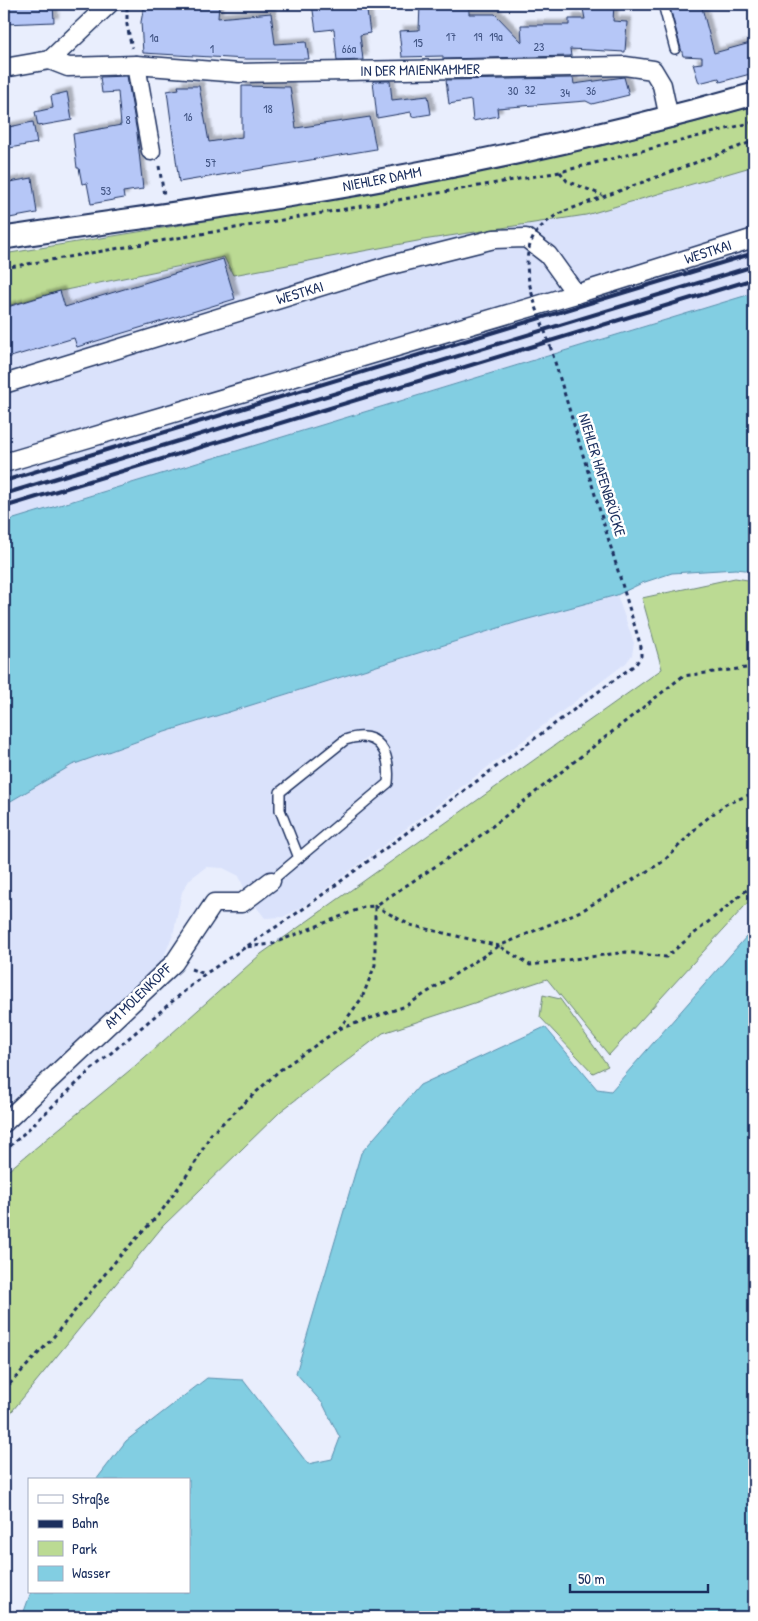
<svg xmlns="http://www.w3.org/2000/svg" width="758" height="1621" viewBox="0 0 758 1621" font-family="'Patrick Hand',sans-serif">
<defs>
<filter id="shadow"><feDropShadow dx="4.5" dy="-4.5" stdDeviation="1" flood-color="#0004"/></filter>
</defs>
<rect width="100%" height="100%" fill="#e9eefd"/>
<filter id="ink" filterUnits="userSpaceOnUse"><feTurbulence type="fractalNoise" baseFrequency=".02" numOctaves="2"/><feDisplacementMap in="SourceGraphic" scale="10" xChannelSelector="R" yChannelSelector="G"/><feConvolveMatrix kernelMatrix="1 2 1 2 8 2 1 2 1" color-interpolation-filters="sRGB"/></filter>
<g filter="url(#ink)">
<!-- built -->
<g fill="#dae2fb">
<path d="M754 166V293L4 522V307L56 292 224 257 423 240 586 215Z"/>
<path d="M617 595 634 643 632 655 626 663 302 907 283 917 265 918 247 895 239 876 223 868 206 867 190 879 182 892 173 935 161 963 4 1107V805L72 765 152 736 521 621Z"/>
</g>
<!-- green -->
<g fill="#bbda93" stroke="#6b8478">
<path d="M754 106V166L586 215 423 240 233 275 224 257 56 292 4 307V254C255 212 509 177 754 106Z"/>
<path d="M735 578 754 581V896L609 1055 547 979 383 1033 281 1111 163 1226 4 1421V1174L135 1066 261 954 662 669 642 598Z"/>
<path d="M543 995 560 999 608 1066 593 1073 540 1017Z"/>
</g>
<!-- water -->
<g fill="#82cee2" stroke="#598ead">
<path d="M754 293V571L736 569 672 573 642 583 617 595 521 621 152 736 72 765 4 805V522Z"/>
<path d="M754 928V1617H22L31 1592H189V1480H96L126 1441 207 1378 243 1380 308 1464 332 1459 340 1438 323 1404 296 1373 361 1153 420 1085 545 1027 597 1089 611 1091Z"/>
</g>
<!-- building -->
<g fill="#b6c7f7" stroke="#1b2f5e" filter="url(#shadow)">
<path d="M4 4H53L54 22 4 24Z"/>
<path d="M147 4H219L218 18 271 13 275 44 306 42 309 59H246L143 53 141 22 143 11Z"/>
<path d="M312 4H366L370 33 360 35 363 60 337 61 334 29 316 31Z"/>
<path d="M420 4H469V14H495L522 42 521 25H569V19H585L582 4H614L613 21 627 22 625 52 570 49 571 56 443 59V56L402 57 399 31 419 30Z"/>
<path d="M669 4H701L714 53 754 42V73L720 82 719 78 699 83 693 64 702 63V57L683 56Z"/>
<path d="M127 76 137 133 143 189 123 192 124 198 91 204 87 183 82 184 79 168H77L73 134 121 125 118 92 102 93 100 77Z"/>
<path d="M624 77 629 95 592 104 586 101 497 108 498 116 473 121 471 100 449 104 446 80 573 78 574 84Z"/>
<path d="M373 81H390L392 100 428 96 431 114 412 117 411 112 377 118Z"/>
<path d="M178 86H199L209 142 242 137V86L290 87 296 128 370 117 376 149 179 182 167 91 179 89Z"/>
<path d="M67 92 72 120 38 126 35 112 53 108 51 96Z"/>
<path d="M33 122 37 143 4 149V128Z"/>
<path d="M32 178 37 213 4 219V183Z"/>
<path d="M223 259 235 299 77 347 74 338 4 359V308L60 291 65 307Z"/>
</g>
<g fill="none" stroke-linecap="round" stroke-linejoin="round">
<defs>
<g id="service">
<path d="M663 4 675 49"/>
<path d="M271 881 388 783C391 753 379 728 345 740L280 792V810L299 858"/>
</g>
<g id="minor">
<path d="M50 60 68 67 136 65 239 73 625 66 653 70 662 85 669 118"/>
<path d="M136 65 151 151"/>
<path d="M4 68 50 60 109 4"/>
<path d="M4 384 387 266 494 239 526 238 548 255 576 294 754 238"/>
<path d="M4 463 576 294"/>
<path d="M4 1123 174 963 214 903H242L271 881"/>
</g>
<path id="tertiary" d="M4 238C102 223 202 210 300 194 453 169 605 136 754 94"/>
</defs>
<!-- service casing -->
<use href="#service" stroke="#1b2f5e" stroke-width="12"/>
<!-- minor casing -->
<use href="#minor" stroke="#1b2f5e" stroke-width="21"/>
<!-- tertiary casing -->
<use href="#tertiary" stroke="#1b2f5e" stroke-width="25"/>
<!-- path -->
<g stroke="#1b2f5e" stroke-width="3" stroke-dasharray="4 4" stroke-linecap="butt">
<path d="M127 7V25L132 48"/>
<path d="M159 166 164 195"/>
<path d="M560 172 567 181 602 195"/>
<path d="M565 211 754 141"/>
<path d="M4 268 560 172 754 122"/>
<path d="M754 667 683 676 471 843 375 906 410 925 499 946 583 910 664 861 700 824 726 804 754 793"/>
<path d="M191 969 205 974"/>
<path d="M339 1029 406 1006 499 946 530 965 626 952 666 957 754 884"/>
<path d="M4 1152 92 1069 205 974 303 909 636 664 641 656V647L551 349"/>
<path d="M4 1390 50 1341 119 1257 161 1212 194 1165 211 1134 280 1070 339 1029 362 998 375 965V906L364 907 272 944 245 947"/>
</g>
<!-- service -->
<use href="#service" stroke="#fff" stroke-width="9"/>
<!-- minor -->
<use href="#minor" stroke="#fff" stroke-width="18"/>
<!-- tertiary -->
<use href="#tertiary" stroke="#fff" stroke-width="21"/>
<!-- rail -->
<g stroke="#1b2f5e" stroke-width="4">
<path d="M4 481 754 253"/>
<path d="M4 494 754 266"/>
<path d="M4 507 754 279"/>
</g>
<!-- path-bridge -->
<path stroke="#1b2f5e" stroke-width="3" stroke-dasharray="4 4" stroke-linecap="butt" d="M551 349C535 299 500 240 565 211"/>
</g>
</g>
<g text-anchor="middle" stroke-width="5" stroke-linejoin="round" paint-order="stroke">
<!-- number labels -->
<g font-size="12" fill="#425584">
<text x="451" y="41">17</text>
<text x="478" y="41">19</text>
<text x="496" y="41">19a</text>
<text x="154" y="42">1a</text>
<text x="418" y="47">15</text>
<text x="539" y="51">23</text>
<text x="212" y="53">1</text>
<text x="349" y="53">66a</text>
<text x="530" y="94">32</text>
<text x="513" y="95">30</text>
<text x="591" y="95">36</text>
<text x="565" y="97">34</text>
<text x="268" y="113">18</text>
<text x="188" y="121">16</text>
<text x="128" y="124">8</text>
<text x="211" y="167">57</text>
<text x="106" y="195">53</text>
</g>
<!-- street labels -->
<g font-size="15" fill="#1b2f5e" stroke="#fff">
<text transform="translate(420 70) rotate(-1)" y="5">IN DER MAIENKAMMER</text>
<text transform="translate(382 179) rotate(-11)" y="5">NIEHLER DAMM</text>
<text transform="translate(708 252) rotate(-18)" y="5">WESTKAI</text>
<text transform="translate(300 293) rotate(-17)" y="5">WESTKAI</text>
<text transform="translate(602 475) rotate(73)" y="5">NIEHLER HAFENBRÜCKE</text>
<text transform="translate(138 996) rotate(-44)" y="5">AM MOLENKOPF</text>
</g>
</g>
<!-- margin -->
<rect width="758" height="1621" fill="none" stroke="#fff" stroke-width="20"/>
<rect x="10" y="10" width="738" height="1601" fill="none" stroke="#1b2f5e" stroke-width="2" filter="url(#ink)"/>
<!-- legend -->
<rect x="28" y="1478" width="162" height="115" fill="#ffffff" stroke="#a4acbf"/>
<rect x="38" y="1495" width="25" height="8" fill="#ffffff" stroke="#a4acbf"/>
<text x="72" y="1504" font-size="15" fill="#1b2f5e">Straße</text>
<rect x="38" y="1520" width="25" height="8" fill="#1b2f5e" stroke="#a4acbf"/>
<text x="72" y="1528" font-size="15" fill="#1b2f5e">Bahn</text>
<rect x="38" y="1541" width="25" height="15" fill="#bbda93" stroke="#a4acbf"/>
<text x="72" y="1554" font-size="15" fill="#1b2f5e">Park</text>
<rect x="38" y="1566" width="25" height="15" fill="#82cee2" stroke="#a4acbf"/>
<text x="72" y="1578" font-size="15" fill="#1b2f5e">Wasser</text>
<!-- scale -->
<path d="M570 1584v8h138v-8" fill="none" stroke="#1b2f5e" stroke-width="2.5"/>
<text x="578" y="1584" font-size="15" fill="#1b2f5e" stroke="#ffffff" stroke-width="4" paint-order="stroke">50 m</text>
</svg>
